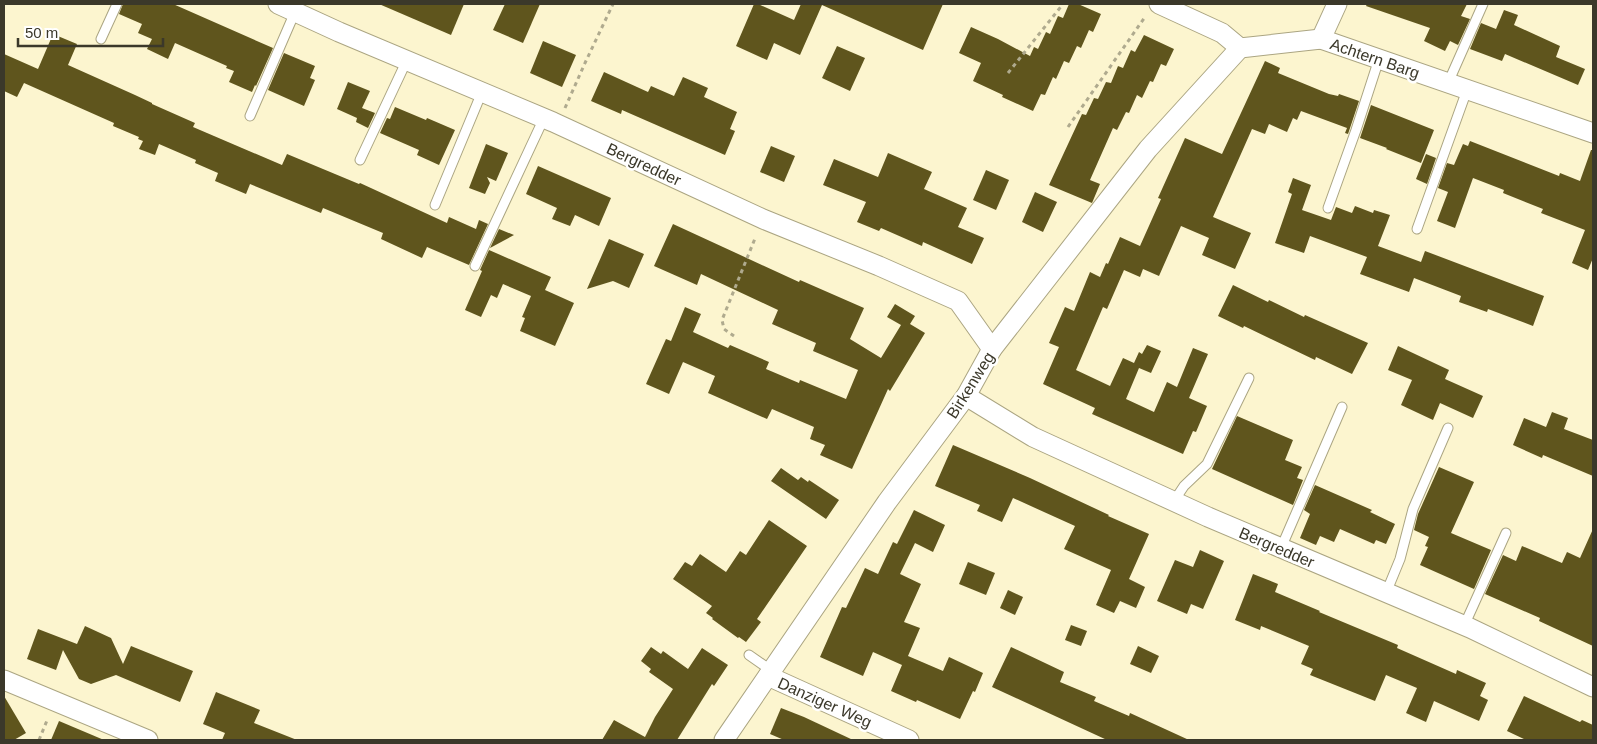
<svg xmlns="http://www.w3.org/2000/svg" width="1597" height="744" viewBox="0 0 1597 744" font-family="Helvetica,sans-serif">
<rect width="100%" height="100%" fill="#fcf5cf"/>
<!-- building -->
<g fill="#5f551d">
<path d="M123 4H173L273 48 256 86 255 85 252 92 229 82 234 71 226 68 227 66 175 43 168 59 147 49 152 39 138 33 142 24 119 14Z"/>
<path d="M379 4H464L451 35Z"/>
<path d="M505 4H540L523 43 493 30Z"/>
<path d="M754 4H758L794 20 801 4H943L923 50 822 5 800 55 774 43 767 60 736 46Z"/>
<path d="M1069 4H1078L1101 14 1093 32 1089 30 1081 48 1077 46 1069 63 1064 61 1056 79 1053 77 1045 95 1041 94 1033 111 1002 97 1003 95 973 81 981 63 959 53 971 27 998 39 1030 56 1034 47 1038 49 1046 32 1050 34 1058 16 1063 18Z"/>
<path d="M1367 4H1467L1461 16 1470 19 1458 45 1450 41 1445 51 1424 41 1430 28 1366 6Z"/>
<path d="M1504 10 1518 15 1514 25 1560 46 1556 57 1585 69 1578 85 1505 54 1502 61 1470 49 1481 23 1496 29Z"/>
<path d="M53 34 77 44 68 65 135 95 152 103V104L195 123 193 127 282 165 287 154 359 184 360 183 447 223 449 217 476 229 479 220 488 224 469 265 427 247 422 258 381 239 383 233 323 208 321 213 250 184 246 194 215 181 218 173 195 163 196 160 159 144 155 155 139 149 143 141 138 139 139 137 113 126 114 123 24 83 17 97 4 91V54L38 69Z"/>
<path d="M1144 35 1174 49 1166 66 1161 64 1153 82 1150 81 1142 98 1137 95 1129 113 1126 112 1117 130 1113 128 1090 180 1100 184 1092 203 1049 185 1082 114 1086 115 1094 98 1098 99 1106 82 1111 83 1118 66 1123 68 1131 50 1135 52Z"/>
<path d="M543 41 576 55 562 87 530 73Z"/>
<path d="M837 46 865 58 850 91 822 78Z"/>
<path d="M284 53 315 66 310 78 315 80 304 106 268 90Z"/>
<path d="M1265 61 1280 68 1278 73 1329 94 1338 96 1339 94 1359 101 1348 134 1345 133 1347 128 1301 111 1297 120 1293 118 1287 132 1269 124 1265 134 1252 129 1213 217 1251 233 1235 269 1202 255 1209 238 1181 226 1159 276 1143 269 1140 277 1124 270 1107 309 1103 307 1076 370 1110 386 1123 358 1134 363 1139 352 1142 354 1147 345 1161 351 1151 373 1139 368 1126 399 1154 412 1167 382 1177 387 1193 348 1208 354 1189 398 1207 406 1196 432 1193 431 1183 454 1092 414 1095 408 1043 384 1059 347 1049 343 1065 307 1074 311 1090 272 1100 277 1106 263 1108 264 1120 237 1140 246 1161 199 1158 198 1185 138 1222 154Z"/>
<path d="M604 72 648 92 651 86 674 96 683 77 708 88 704 97 737 112 730 129 735 131 725 155 622 110 621 114 591 101Z"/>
<path d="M348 82 370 91 362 108 375 113 368 128 356 122 357 118 337 109Z"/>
<path d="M1371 105 1434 130 1421 163 1386 149 1387 148 1360 138Z"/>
<path d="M395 107 426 120 427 118 455 130 439 165 417 155 419 150 380 133 387 118 390 119Z"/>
<path d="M1470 141 1559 176 1560 173 1580 181 1591 150H1593V258L1588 270 1572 263 1585 230 1541 213 1543 209 1503 193 1504 190 1473 178 1455 228 1437 221 1448 192 1438 188 1447 163 1454 165 1463 144 1468 146Z"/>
<path d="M486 144 508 153 496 181 487 177 490 183 485 194 469 188Z"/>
<path d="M771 146 795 156 784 182 760 172Z"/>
<path d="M888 153 932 172 924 189 967 208 958 227 984 238 972 264 923 242 922 246 881 228 879 231 857 222 866 202 823 185 834 159 878 177Z"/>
<path d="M1426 154 1436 158 1427 184 1416 179Z"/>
<path d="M538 166 611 198 599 226 575 215 570 226 552 219 557 208 526 194Z"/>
<path d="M986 170 1009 180 996 210 973 200Z"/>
<path d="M1293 178 1311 185 1302 210 1331 220 1336 207 1352 213 1355 206 1373 213 1374 210 1390 215 1378 246 1421 262 1425 251 1544 296 1533 326 1488 309 1487 312 1459 302 1461 296 1414 278 1409 292 1360 274 1367 257 1310 236 1304 253 1275 243 1292 194 1288 192Z"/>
<path d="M1035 192 1057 202 1043 232 1022 222Z"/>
<path d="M673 224 799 282 800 280 864 308 850 339 881 358 901 325 887 317 895 304 915 316 910 324 925 333 890 391 888 389 852 469 820 455 825 445 810 439 814 427 772 409 767 419 708 393 715 376 683 362 669 394 646 384 666 339 671 341 685 307 701 314 693 332 728 348 730 345 769 362 766 369 799 383 800 380 846 399 858 370 813 351 816 343 772 324 778 310 701 274 697 285 654 266Z"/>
<path d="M499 229 514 235 490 248Z"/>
<path d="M609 239 644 254 629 288 613 281 587 289Z"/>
<path d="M489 250 551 277 545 290 574 303 555 346 520 331 525 318 522 317 531 296 503 284 497 298 491 295 481 317 465 310 482 271 480 270Z"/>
<path d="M1233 285 1268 302 1269 300 1304 317 1305 315 1368 343 1352 374 1316 357 1315 360 1244 326 1243 328 1218 316Z"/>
<path d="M1398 346 1449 370 1445 379 1483 396 1473 418 1440 403 1433 420 1401 405 1412 380 1388 370Z"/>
<path d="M1552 412 1568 418 1564 429 1593 440V476L1543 455 1542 458 1513 445 1524 418 1546 427Z"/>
<path d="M1237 416 1293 440 1285 460 1302 467 1297 478 1303 480 1293 505 1212 469Z"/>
<path d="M953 445 1030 478 1109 515 1108 516 1149 534 1129 579 1145 587 1136 608 1120 601 1114 613 1096 605 1111 570 1064 549 1075 526 1013 498 1002 522 977 511 980 505 935 486Z"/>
<path d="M1439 467 1474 482 1451 533 1491 550 1474 589 1420 565 1428 547 1425 546 1429 537 1414 530 1418 514Z"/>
<path d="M781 468 798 480 801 477 808 482 809 480 839 500 826 519 771 481Z"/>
<path d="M1315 485 1372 510 1370 512 1395 524 1386 544 1376 540 1374 544 1340 529 1334 542 1320 536 1316 545 1300 538 1310 514 1304 510Z"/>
<path d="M914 510 945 525 933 552 915 543 900 574 921 584 904 622 920 628 908 656 943 671 949 657 983 673 975 692 973 691 960 719 917 700 916 702 891 691 902 665 873 652 863 676 820 657 842 607 846 608 865 568 878 574 893 542 897 544Z"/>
<path d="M769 520 807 546 757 619 761 622 746 642 739 637 738 638 712 619 713 618 706 613 712 606 673 579 685 562 692 566 700 554 726 572 740 551 746 555Z"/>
<path d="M1593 529V646L1539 621 1540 618 1485 594 1503 555 1516 561 1522 546 1562 563 1567 552 1580 558Z"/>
<path d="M1200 550 1224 561 1203 609 1191 604 1187 614 1157 601 1175 560 1193 567Z"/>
<path d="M968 562 995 573 986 595 959 584Z"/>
<path d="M1253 574 1278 584 1275 592 1320 611 1319 612 1398 645 1397 648 1456 674 1457 670 1486 683 1480 696 1488 700 1479 721 1434 701 1426 722 1406 713 1417 688 1386 675 1375 701 1310 675 1313 669 1301 664 1309 646 1261 626 1260 630 1235 620Z"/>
<path d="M1008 590 1023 597 1015 615 1000 608Z"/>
<path d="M1071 625 1087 631 1081 646 1065 640Z"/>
<path d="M85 626 111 638 123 664 131 646 193 671 180 702 116 675 91 684 79 679 63 650 56 670 27 659 38 629 77 644Z"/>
<path d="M1138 646 1159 656 1151 673 1130 664Z"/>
<path d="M651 647 661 654 663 651 688 669 702 648 728 665 714 686 712 684 677 740H602L614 720 645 737 655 717 673 689 649 672 651 669 641 661Z"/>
<path d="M1011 647 1064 672 1060 682 1096 697 1094 701 1129 716 1130 713 1189 740H1107L992 687Z"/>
<path d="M216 692 260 710 254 723 297 740H222L225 733 203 724Z"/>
<path d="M4 696 26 733 14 740H4Z"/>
<path d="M1524 696 1580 722 1582 720 1593 725V740H1526L1507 731Z"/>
<path d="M781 708 804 717 853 740H784L770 734Z"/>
<path d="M59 721 104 740H51Z"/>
</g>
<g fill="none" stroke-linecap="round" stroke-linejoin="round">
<defs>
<g id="lane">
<path d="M101 39 117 4"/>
<path d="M1448 83 1483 4"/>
<path d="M250 116 295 12"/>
<path d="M360 160 407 60"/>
<path d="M435 205 482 92"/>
<path d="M1328 208 1356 130 1379 59"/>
<path d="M1417 229 1467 90"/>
<path d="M475 266 544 118"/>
<path d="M1174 501 1184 486 1207 464 1249 378"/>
<path d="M1281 548 1342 407"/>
<path d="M1386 593 1400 559 1413 509 1448 428"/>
<path d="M1464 626 1506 533"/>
<path d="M749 655 772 671"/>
</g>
<g id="street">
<path d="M278 4 339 32 553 122 763 219 879 266 958 301 992 349"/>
<path d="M1159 4 1222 33 1240 48 1321 39 1593 133"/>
<path d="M1321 39 1337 4"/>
<path d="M966 396 1033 437 1208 517 1470 628 1593 687"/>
<path d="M768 676 909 740"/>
<path d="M4 680 148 740"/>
<path d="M724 740 887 502 966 396 992 349 1148 149 1240 48"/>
</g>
</defs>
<!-- lane casing -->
<use href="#lane" stroke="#aba582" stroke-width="11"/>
<!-- street casing -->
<use href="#street" stroke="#aba582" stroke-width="21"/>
<!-- path -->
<g stroke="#afaa8e" stroke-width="3" stroke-dasharray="4 4" stroke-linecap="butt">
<path d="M1008 73 1063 4"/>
<path d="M565 108 585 63 613 4"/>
<path d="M1068 127 1145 17"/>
<path d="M734 336 724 329 722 320 756 236"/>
<path d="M39 740 48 718"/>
</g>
<!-- lane -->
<use href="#lane" stroke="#fff" stroke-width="9"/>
<!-- street -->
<use href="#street" stroke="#fff" stroke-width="19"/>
</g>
<g text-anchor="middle" stroke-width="5" stroke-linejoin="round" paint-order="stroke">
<!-- street labels -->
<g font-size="16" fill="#3b382a" stroke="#fff">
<text transform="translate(1375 58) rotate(19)" y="6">Achtern Barg</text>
<text transform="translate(644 164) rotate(25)" y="6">Bergredder</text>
<text transform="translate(970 385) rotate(-58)" y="6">Birkenweg</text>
<text transform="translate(1277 547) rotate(23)" y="6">Bergredder</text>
<text transform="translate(825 702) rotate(24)" y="6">Danziger Weg</text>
</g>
</g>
<!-- border -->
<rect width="1597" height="744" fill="none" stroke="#3b382a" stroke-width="10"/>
<!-- scale -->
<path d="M18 38v8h145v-8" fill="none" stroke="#3b382a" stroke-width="2.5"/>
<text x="25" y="38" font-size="15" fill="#3b382a" stroke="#ffffff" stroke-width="4" paint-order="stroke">50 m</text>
</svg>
